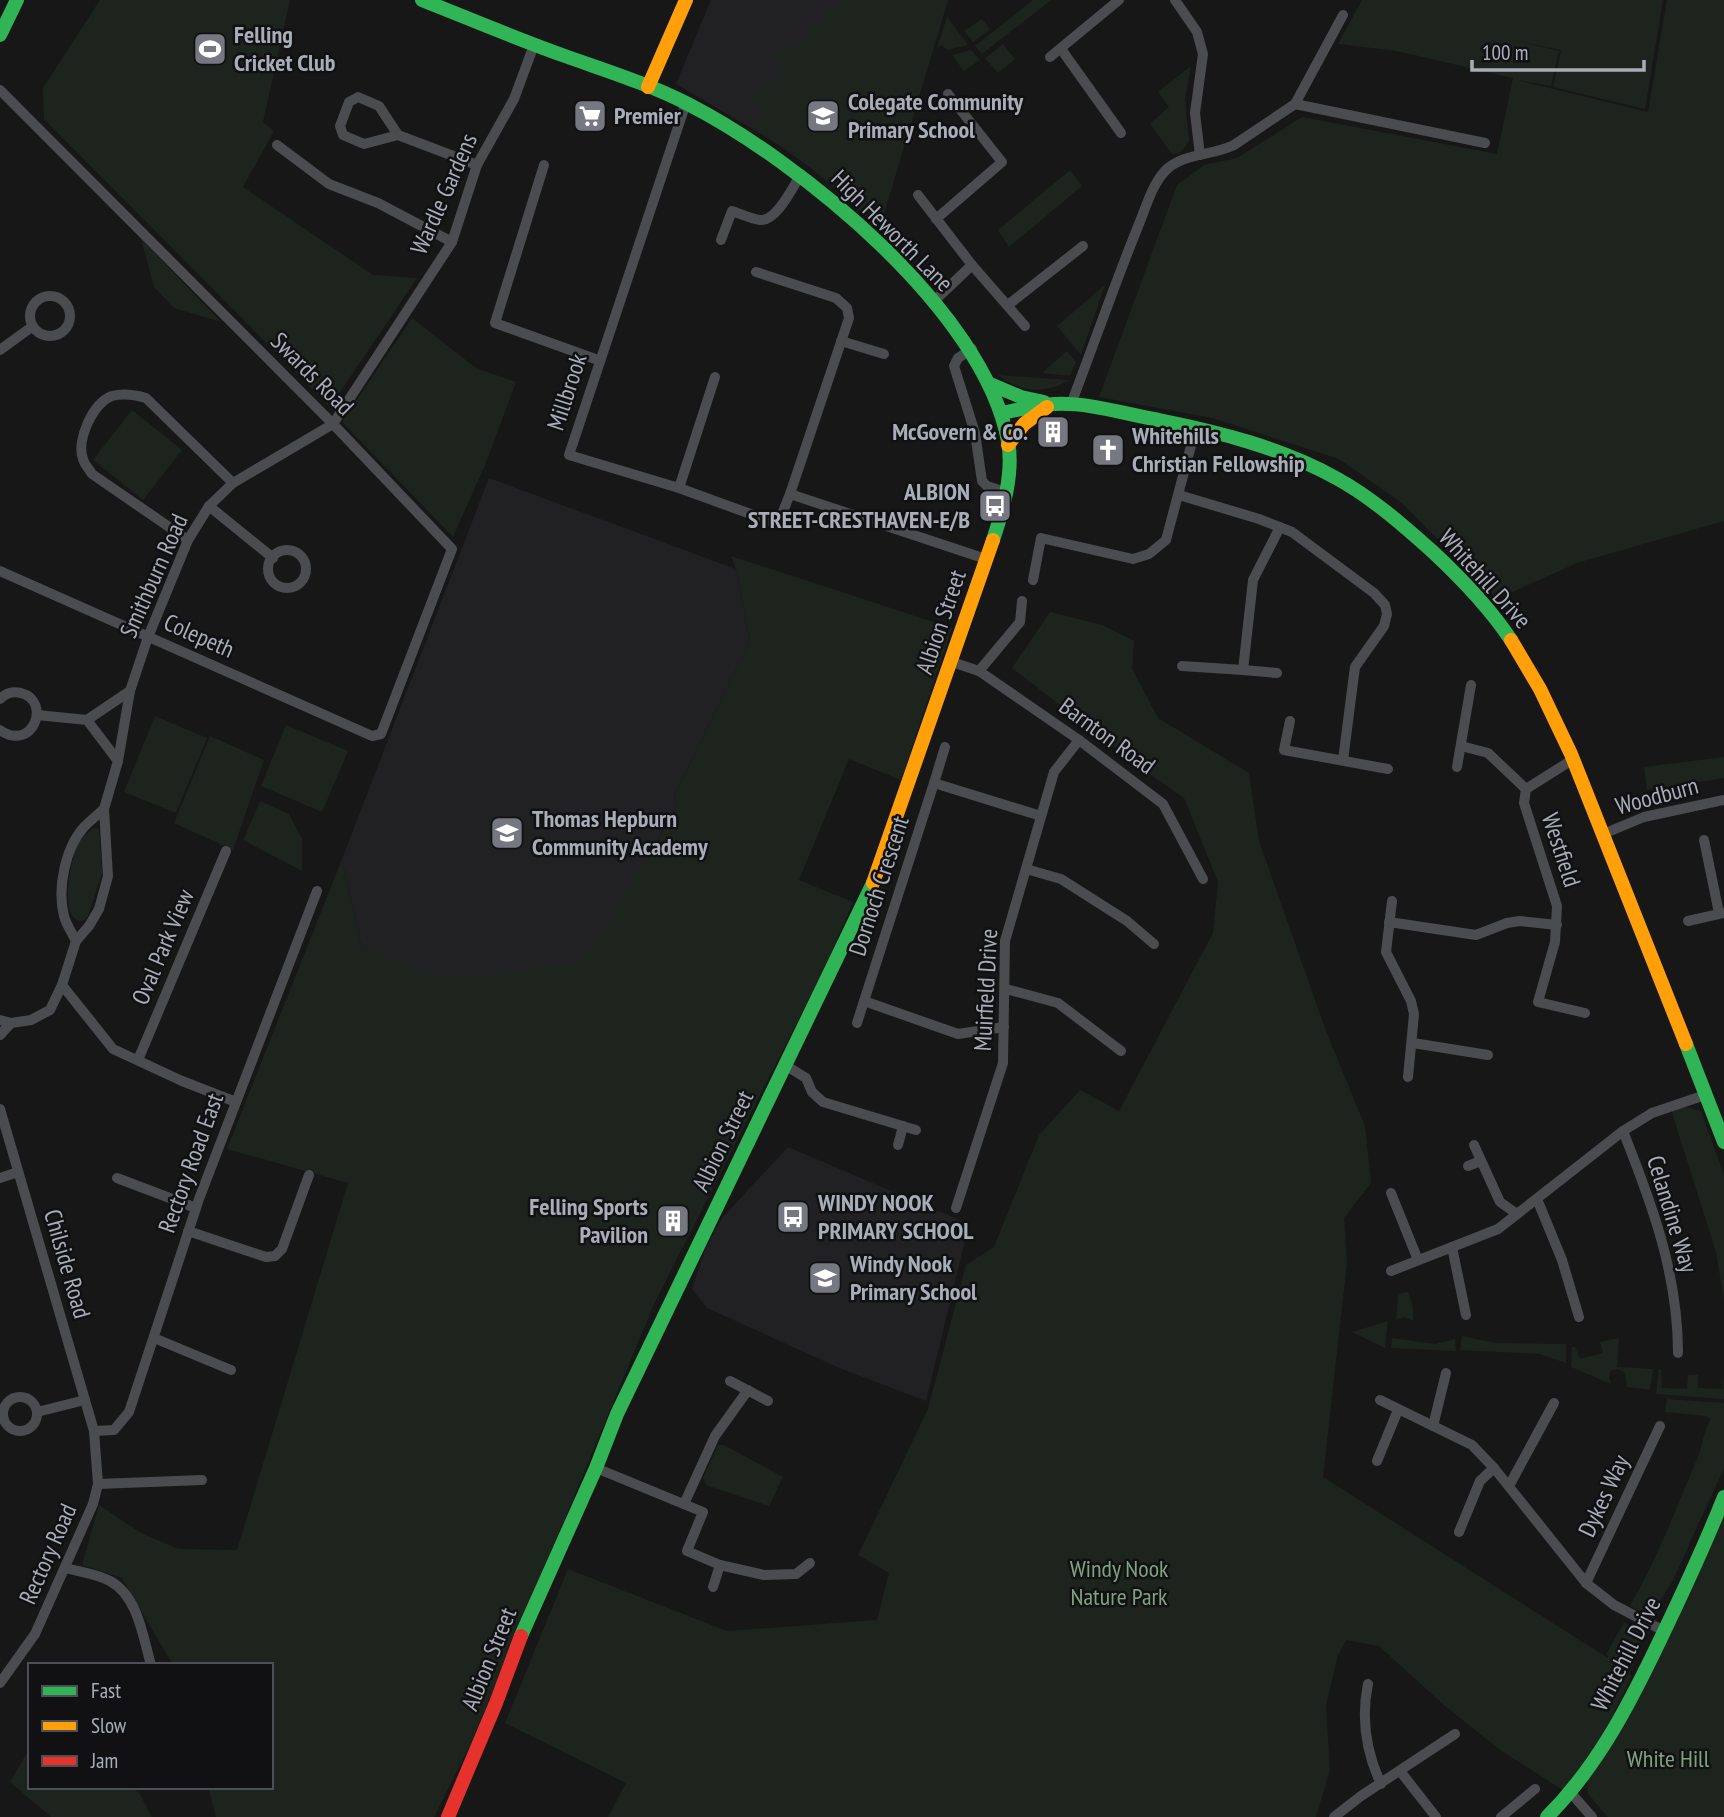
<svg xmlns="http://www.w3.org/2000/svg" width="1724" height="1817" viewBox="0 0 1724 1817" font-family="'PT Sans Narrow',sans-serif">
<rect width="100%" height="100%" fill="#171717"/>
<!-- built -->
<g fill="#212123">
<path d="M711 0H948L879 230 824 177 790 151 676 84Z"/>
<path d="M489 478 736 569 750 641 674 796 677 806 545 1034 361 946 342 859Z"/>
<path d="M788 1147 969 1224 926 1401 837 1367 707 1308 692 1289 706 1247 722 1218Z"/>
</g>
<!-- green -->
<g fill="#1d241e">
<path d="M100 0H290L263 122 274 131 243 187 373 275 417 278 330 407 44 119 43 88Z"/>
<path d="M840 0H948L879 230C841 190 800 158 754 129L762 115 751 96 787 72 774 54 794 47Z"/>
<path d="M1033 0H1051L982 54 975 46Z"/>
<path d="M1362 0H1663L1645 109 1553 87 1561 50 1516 41 1559 51 1551 86 1517 80 1648 112 1667 0H1724V521L1577 563 1497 599 1402 503 1339 459 1212 418 1099 397 1177 185 1204 165 1237 158 1302 117 1497 154 1513 78 1397 51 1338 44Z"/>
<path d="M947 17 968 45 947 50 942 45 937 48Z"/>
<path d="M982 19 990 29 973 42 964 31Z"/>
<path d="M1003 44 1015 59 998 73 985 58Z"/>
<path d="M971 50 980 60 964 71 952 55Z"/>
<path d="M1191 66 1185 100 1189 141 1182 151 1173 155 1150 124 1169 107 1158 92Z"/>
<path d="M1070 170 1082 186 1009 247 998 230Z"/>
<path d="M141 239 221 322 174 308 154 287Z"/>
<path d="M1105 285 1081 355 1057 326Z"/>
<path d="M412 318 476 368 516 382 485 465 453 537 342 422Z"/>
<path d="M1067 351 1076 362 1070 376 1042 373Z"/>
<path d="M998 375 1069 380C1045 395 1020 392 998 375Z"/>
<path d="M132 410 182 450 143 500 93 460Z"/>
<path d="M731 556 952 628 901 780 849 759 799 880 853 902 826 965 655 1302 471 1743 434 1817H216L208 1787H271V1665H173L122 1578 82 1565 99 1505 141 1533 178 1549 237 1550 348 1183 227 1149 342 859 361 946 429 975 493 976 586 959 677 807 674 796 750 641 736 569Z"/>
<path d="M1050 612 1102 625 1134 641 1132 669 1158 718 1249 773 1259 841 1326 1031 1365 1126 1371 1183 1344 1218 1347 1263 1323 1477 1608 1658 1607 1653 1624 1622 1639 1631 1640 1649 1629 1674 1632 1676 1601 1739 1566 1792 1500 1750 1445 1706 1379 1646 1346 1640 1338 1655 1326 1705 1330 1770 1316 1817H608L626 1783 505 1723 568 1569 727 1631 877 1620 889 1573 858 1555 928 1409 966 1265 994 1247 1039 1135 1080 1090 1119 1111 1213 933 1218 882 1184 798 1137 765 1012 668Z"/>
<path d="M155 716 207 738 176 813 124 792Z"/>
<path d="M286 725 348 751 322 812 261 786Z"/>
<path d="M210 736 264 760 233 850 174 823Z"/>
<path d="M1724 757V778L1647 790 1644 767Z"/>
<path d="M260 801 289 814 302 839V871L243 840Z"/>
<path d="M94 828 99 829 102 873 88 916 83 921C57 923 71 858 78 843 82 837 88 832 94 828Z"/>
<path d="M1685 1107 1701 1111 1724 1175V1300L1716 1252 1673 1116 1672 1111Z"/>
<path d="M1408 1292 1413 1307V1321L1404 1317 1396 1320 1398 1294Z"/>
<path d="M1388 1321 1385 1348 1352 1332Z"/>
<path d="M1462 1336 1496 1343 1566 1344V1363L1540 1354 1460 1350Z"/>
<path d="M1392 1338 1435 1344 1455 1339 1456 1351 1391 1348Z"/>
<path d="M1619 1338 1617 1367 1653 1369 1650 1390 1627 1387 1625 1373 1618 1369 1611 1371 1609 1376 1611 1384 1571 1367 1572 1347H1575L1580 1359 1603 1353 1600 1342Z"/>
<path d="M1659 1369H1661L1662 1388 1687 1389 1688 1375H1698V1388L1723 1389 1724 1372V1399L1656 1394Z"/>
<path d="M1667 1399 1724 1403V1468L1672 1582 1655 1609 1644 1613 1630 1606C1657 1559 1676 1509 1697 1459 1703 1446 1703 1431 1711 1419L1705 1416 1665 1412Z"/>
<path d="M718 1445H724L783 1477 769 1506 706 1485 703 1478Z"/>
<path d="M1724 1515V1817H1608L1588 1794 1587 1782Z"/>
<path d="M30 1748V1787H131L139 1793 152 1817H51L10 1782Z"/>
</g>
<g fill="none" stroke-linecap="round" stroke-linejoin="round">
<!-- street -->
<g stroke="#4b4c50" stroke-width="10">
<path d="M1175 0 1197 32 1203 54 1195 113 1200 155"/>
<path d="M1061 49 1121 133"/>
<path d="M1050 57 1119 0"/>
<path d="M0 90 333 424 452 549 381 734 372 736 0 571"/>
<path d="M686 103 569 455 679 488 778 524 790 494 849 318 847 308 836 298 756 272"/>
<path d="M1295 104 1485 143"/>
<path d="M398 135 364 144 343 135 340 126 349 102 358 97 379 106 398 135 477 165"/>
<path d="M277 145 329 184 378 203 452 242"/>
<path d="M544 165 495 323 598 360"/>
<path d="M918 195 972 265 1025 326"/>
<path d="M936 219 1002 162 948 94"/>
<path d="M721 240 732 211C741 214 751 219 760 220 776 222 793 187 801 174"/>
<circle cx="50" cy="316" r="20"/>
<path d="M933 302 972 265"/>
<path d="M1008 305 1083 246"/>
<path d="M841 341 884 354"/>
<path d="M972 349 958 358 954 366 975 433 982 481 987 486 1005 492"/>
<path d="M0 350 33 326"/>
<path d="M1071 404C1094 344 1115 283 1139 224 1146 207 1152 185 1165 171 1182 153 1212 156 1234 145L1295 104 1343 15"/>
<path d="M679 488 715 377"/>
<path d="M790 494 986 559"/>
<path d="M1179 495 1259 519 1292 532 1374 593 1385 605 1387 614 1384 626 1355 667 1343 760"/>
<path d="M209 506 273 558"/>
<path d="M188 540 92 474C89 469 84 464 83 459 76 440 93 403 112 396 123 393 136 395 146 398L233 483"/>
<circle cx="287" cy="569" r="19"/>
<path d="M1033 580 1041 538 1133 559 1149 554 1166 540 1196 427"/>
<path d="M952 662 979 671 1079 740 1163 804 1203 879"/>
<path d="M1182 666 1243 670"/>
<path d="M979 671 1020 622 1022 601"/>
<path d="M1277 673 1243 670 1253 580 1280 527"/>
<path d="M0 699C6 693 12 691 21 693 52 701 33 753 0 730"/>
<path d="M37 715 87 720 118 761"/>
<path d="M87 720 130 691"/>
<path d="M1290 721 1284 750 1388 769"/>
<path d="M1461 746 1488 753 1526 789"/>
<path d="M1572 760 1526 789 1524 803 1557 906 1555 942 1538 1002 1585 1013"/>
<path d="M1457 767 1471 685"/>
<path d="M934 783 945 747"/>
<path d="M1603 834 1644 817 1724 800"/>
<path d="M1704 840 1719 913"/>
<path d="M1026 869 1061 879 1127 921 1154 944"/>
<path d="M1392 901 1386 952 1411 1001 1414 1014 1408 1077"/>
<path d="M1688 921 1724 913"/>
<path d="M1389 922 1476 935 1507 923 1520 921 1557 925"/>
<path d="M76 941C72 933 66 924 64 916 57 889 65 848 84 827 90 821 97 815 104 809"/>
<path d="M62 985 113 1049 182 1081 236 1102"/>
<path d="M1006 989 1058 1003 1121 1051"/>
<path d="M0 1020 11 1023 31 1020 50 1010 62 985 76 941 89 926 99 909 108 876 104 809 118 761 130 691 148 637 188 540 209 506 233 483 333 424 452 242 477 165 514 99 534 45"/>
<path d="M857 1023 864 1001"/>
<path d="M1004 1027 958 1034 864 1001 934 783 1041 816"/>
<path d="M0 1035 11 1023"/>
<path d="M1413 1043 1488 1055"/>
<path d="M138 1060 226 851"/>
<path d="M785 1065 806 1078 812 1092 823 1102 916 1130"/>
<path d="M0 1109 94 1431 98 1484 93 1504 35 1634 0 1683"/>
<path d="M1623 1131C1652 1204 1678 1274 1678 1353"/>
<path d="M898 1145 903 1126"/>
<path d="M1474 1145 1500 1202 1517 1214"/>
<path d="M1468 1166 1481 1161"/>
<path d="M0 1178 18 1172"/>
<path d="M117 1178 196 1208"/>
<path d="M1391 1193 1418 1260"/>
<path d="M1537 1199 1562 1260 1579 1317"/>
<path d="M956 1208 1003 1063 1005 941 1054 772 1079 740"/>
<path d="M188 1231 266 1257 275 1256 282 1249 309 1175"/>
<path d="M1452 1247 1466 1315"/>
<path d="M1391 1271 1498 1229 1623 1131 1652 1113 1705 1095"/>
<path d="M154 1338 231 1370"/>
<path d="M730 1381 768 1401"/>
<circle cx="20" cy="1414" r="17"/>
<path d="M1380 1400 1472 1445 1494 1468 1586 1583 1614 1605 1664 1631"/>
<path d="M37 1412 85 1400"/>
<path d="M1433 1426 1446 1373"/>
<path d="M94 1431 114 1430 129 1412 199 1199 317 891"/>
<path d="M1377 1461 1398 1410"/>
<path d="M596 1468 703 1512 687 1551 720 1565 764 1575 796 1574 810 1563"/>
<path d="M98 1484 202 1480"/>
<path d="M1509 1486 1554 1403"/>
<path d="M684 1504 715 1436 748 1390"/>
<path d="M1459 1532 1480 1481 1494 1468"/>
<path d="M66 1568C80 1572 97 1574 110 1581 138 1596 143 1637 151 1665"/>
<path d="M1586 1583 1660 1426"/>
<path d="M713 1587 720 1565"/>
<path d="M1368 1684C1361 1718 1366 1752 1381 1784"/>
<path d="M1400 1771 1436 1817"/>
<path d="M1571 1793 1592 1817"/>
<path d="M1334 1817 1361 1796 1455 1734"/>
<path d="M1501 1817 1535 1789"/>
</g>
<!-- fast -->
<g stroke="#30b455" stroke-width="14">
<path d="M422 0C470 19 517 39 565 56 607 71 649 84 688 104 801 162 984 311 1008 441 1014 473 1003 510 993 540"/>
<path d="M0 35 17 0"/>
<path d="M990 384 1021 397 1044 402"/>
<path d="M1001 413C1018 410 1036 405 1054 404 1088 402 1125 414 1159 420 1219 432 1282 448 1336 478 1371 497 1403 525 1433 552 1462 579 1489 607 1511 640"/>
<path d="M1686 1044 1724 1142"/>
<path d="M521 1636 596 1468 617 1414 873 883"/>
<path d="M1547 1817C1598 1766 1630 1703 1661 1638 1683 1592 1705 1545 1724 1497"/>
</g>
<!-- slow -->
<g stroke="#ff9f0a" stroke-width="14">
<path d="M648 87 686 0"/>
<path d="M1008 445 1024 424 1047 407"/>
<path d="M1511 640 1540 689 1571 754 1686 1044"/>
<path d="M873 883 993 540"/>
</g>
<!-- jam -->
<path stroke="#e5322d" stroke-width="14" d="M448 1817 496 1703 521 1636"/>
</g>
<!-- icons -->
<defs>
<symbol id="stadium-square" viewBox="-11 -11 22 22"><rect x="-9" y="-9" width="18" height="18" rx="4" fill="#757880" stroke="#111113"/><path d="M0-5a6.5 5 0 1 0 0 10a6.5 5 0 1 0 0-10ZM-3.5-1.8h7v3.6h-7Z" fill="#fff"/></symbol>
<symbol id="supermarket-square" viewBox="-11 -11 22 22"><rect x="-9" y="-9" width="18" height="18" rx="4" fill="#757880" stroke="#111113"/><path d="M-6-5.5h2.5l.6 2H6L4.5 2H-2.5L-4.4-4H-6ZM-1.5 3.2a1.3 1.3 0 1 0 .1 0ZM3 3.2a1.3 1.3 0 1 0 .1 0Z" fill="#fff"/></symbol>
<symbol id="school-square" viewBox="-11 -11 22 22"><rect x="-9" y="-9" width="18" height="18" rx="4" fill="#757880" stroke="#111113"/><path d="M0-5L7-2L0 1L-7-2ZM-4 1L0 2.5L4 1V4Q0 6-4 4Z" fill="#fff"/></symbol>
<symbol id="building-square" viewBox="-11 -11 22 22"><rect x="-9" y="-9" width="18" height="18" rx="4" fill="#757880" stroke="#111113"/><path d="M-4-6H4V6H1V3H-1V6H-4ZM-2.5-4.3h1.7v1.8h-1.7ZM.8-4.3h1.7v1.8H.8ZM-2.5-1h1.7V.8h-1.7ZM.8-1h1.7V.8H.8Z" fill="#fff"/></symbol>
<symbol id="church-square" viewBox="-11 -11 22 22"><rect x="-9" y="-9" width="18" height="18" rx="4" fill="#757880" stroke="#111113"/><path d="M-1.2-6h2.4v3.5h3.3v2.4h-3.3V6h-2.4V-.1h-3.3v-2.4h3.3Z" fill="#fff"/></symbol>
<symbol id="bus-square" viewBox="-11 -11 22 22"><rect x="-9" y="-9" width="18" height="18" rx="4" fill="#757880" stroke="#111113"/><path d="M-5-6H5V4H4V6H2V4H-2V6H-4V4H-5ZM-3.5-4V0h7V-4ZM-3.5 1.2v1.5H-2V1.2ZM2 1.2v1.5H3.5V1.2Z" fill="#fff"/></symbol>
</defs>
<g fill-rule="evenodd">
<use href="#stadium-square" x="191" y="30" width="38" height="38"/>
<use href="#supermarket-square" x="571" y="97" width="38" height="38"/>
<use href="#school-square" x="804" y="97" width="38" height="38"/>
<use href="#building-square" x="1034" y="413" width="38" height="38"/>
<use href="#church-square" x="1089" y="431" width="38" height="38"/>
<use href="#bus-square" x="976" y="487" width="38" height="38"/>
<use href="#school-square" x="488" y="814" width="38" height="38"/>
<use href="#bus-square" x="774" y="1198" width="38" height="38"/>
<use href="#building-square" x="654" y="1202" width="38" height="38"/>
<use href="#school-square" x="806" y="1259" width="38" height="38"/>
</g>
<g text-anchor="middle" stroke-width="5" stroke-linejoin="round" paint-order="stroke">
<!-- poi labels -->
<g font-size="24" font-weight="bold" fill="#a8adb8" stroke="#111113" text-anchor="start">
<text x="234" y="43">Felling<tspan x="234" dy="28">Cricket Club</tspan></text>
<text x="848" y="110">Colegate Community<tspan x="848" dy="28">Primary School</tspan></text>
<text x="614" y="124">Premier</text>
<text x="1028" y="440" text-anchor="end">McGovern &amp; Co.</text>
<text x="1132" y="444">Whitehills<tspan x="1132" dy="28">Christian Fellowship</tspan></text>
<text x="970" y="500" text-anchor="end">ALBION<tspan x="970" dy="28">STREET-CRESTHAVEN-E/B</tspan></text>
<text x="532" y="827">Thomas Hepburn<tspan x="532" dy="28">Community Academy</tspan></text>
<text x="818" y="1211">WINDY NOOK<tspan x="818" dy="28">PRIMARY SCHOOL</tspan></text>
<text x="648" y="1215" text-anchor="end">Felling Sports<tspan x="648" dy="28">Pavilion</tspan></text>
<text x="850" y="1272">Windy Nook<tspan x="850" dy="28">Primary School</tspan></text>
</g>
<!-- street labels -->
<g font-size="24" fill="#a8adb8" stroke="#111113">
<text transform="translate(444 194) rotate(-66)" y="8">Wardle Gardens</text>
<text transform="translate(892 231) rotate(45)" y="8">High Heworth Lane</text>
<text transform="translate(312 374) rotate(45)" y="8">Swards Road</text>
<text transform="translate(567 392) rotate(-72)" y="8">Millbrook</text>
<text transform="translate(154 576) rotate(-66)" y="8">Smithburn Road</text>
<text transform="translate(1485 579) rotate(48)" y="8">Whitehill Drive</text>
<text transform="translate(941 622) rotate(-71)" y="8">Albion Street</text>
<text transform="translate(199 636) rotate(24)" y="8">Colepeth</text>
<text transform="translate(1107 736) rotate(36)" y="8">Barnton Road</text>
<text transform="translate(1657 796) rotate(-15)" y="8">Woodburn</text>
<text transform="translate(1561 850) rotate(72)" y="8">Westfield</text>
<text transform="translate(879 886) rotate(-72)" y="8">Dornoch Crescent</text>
<text transform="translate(163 947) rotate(-67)" y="8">Oval Park View</text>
<text transform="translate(986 990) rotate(-87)" y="8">Muirfield Drive</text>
<text transform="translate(723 1141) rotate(-64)" y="8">Albion Street</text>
<text transform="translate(191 1163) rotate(-70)" y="8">Rectory Road East</text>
<text transform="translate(1672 1214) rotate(73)" y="8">Celandine Way</text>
<text transform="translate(67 1264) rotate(74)" y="8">Chilside Road</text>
<text transform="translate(1604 1496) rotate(-65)" y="8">Dykes Way</text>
<text transform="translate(48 1554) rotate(-66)" y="8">Rectory Road</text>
<text transform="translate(1626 1654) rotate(-63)" y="8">Whitehill Drive</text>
<text transform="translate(489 1659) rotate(-68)" y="8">Albion Street</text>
</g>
<!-- park labels -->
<g font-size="24" fill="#7fa381" stroke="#111113">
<text x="1119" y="1577">Windy Nook<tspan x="1119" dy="28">Nature Park</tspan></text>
<text x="1668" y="1767">White Hill</text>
</g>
</g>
<!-- legend -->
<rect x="28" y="1663" width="245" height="126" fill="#111113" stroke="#4d4f55" stroke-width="2"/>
<rect x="42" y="1686" width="35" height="10" fill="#30b455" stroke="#4d4f55" stroke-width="2"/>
<text x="91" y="1698" font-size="21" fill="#a8adb8">Fast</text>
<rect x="42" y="1721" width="35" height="10" fill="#ff9f0a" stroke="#4d4f55" stroke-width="2"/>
<text x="91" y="1733" font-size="21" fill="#a8adb8">Slow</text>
<rect x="42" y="1756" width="35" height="10" fill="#e5322d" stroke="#4d4f55" stroke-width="2"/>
<text x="91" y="1768" font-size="21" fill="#a8adb8">Jam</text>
<!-- scale -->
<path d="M1472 60v10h172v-10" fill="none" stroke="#a8adb8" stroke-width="3.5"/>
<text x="1482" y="60" font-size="21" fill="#a8adb8" stroke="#111113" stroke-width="5" paint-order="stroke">100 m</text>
</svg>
